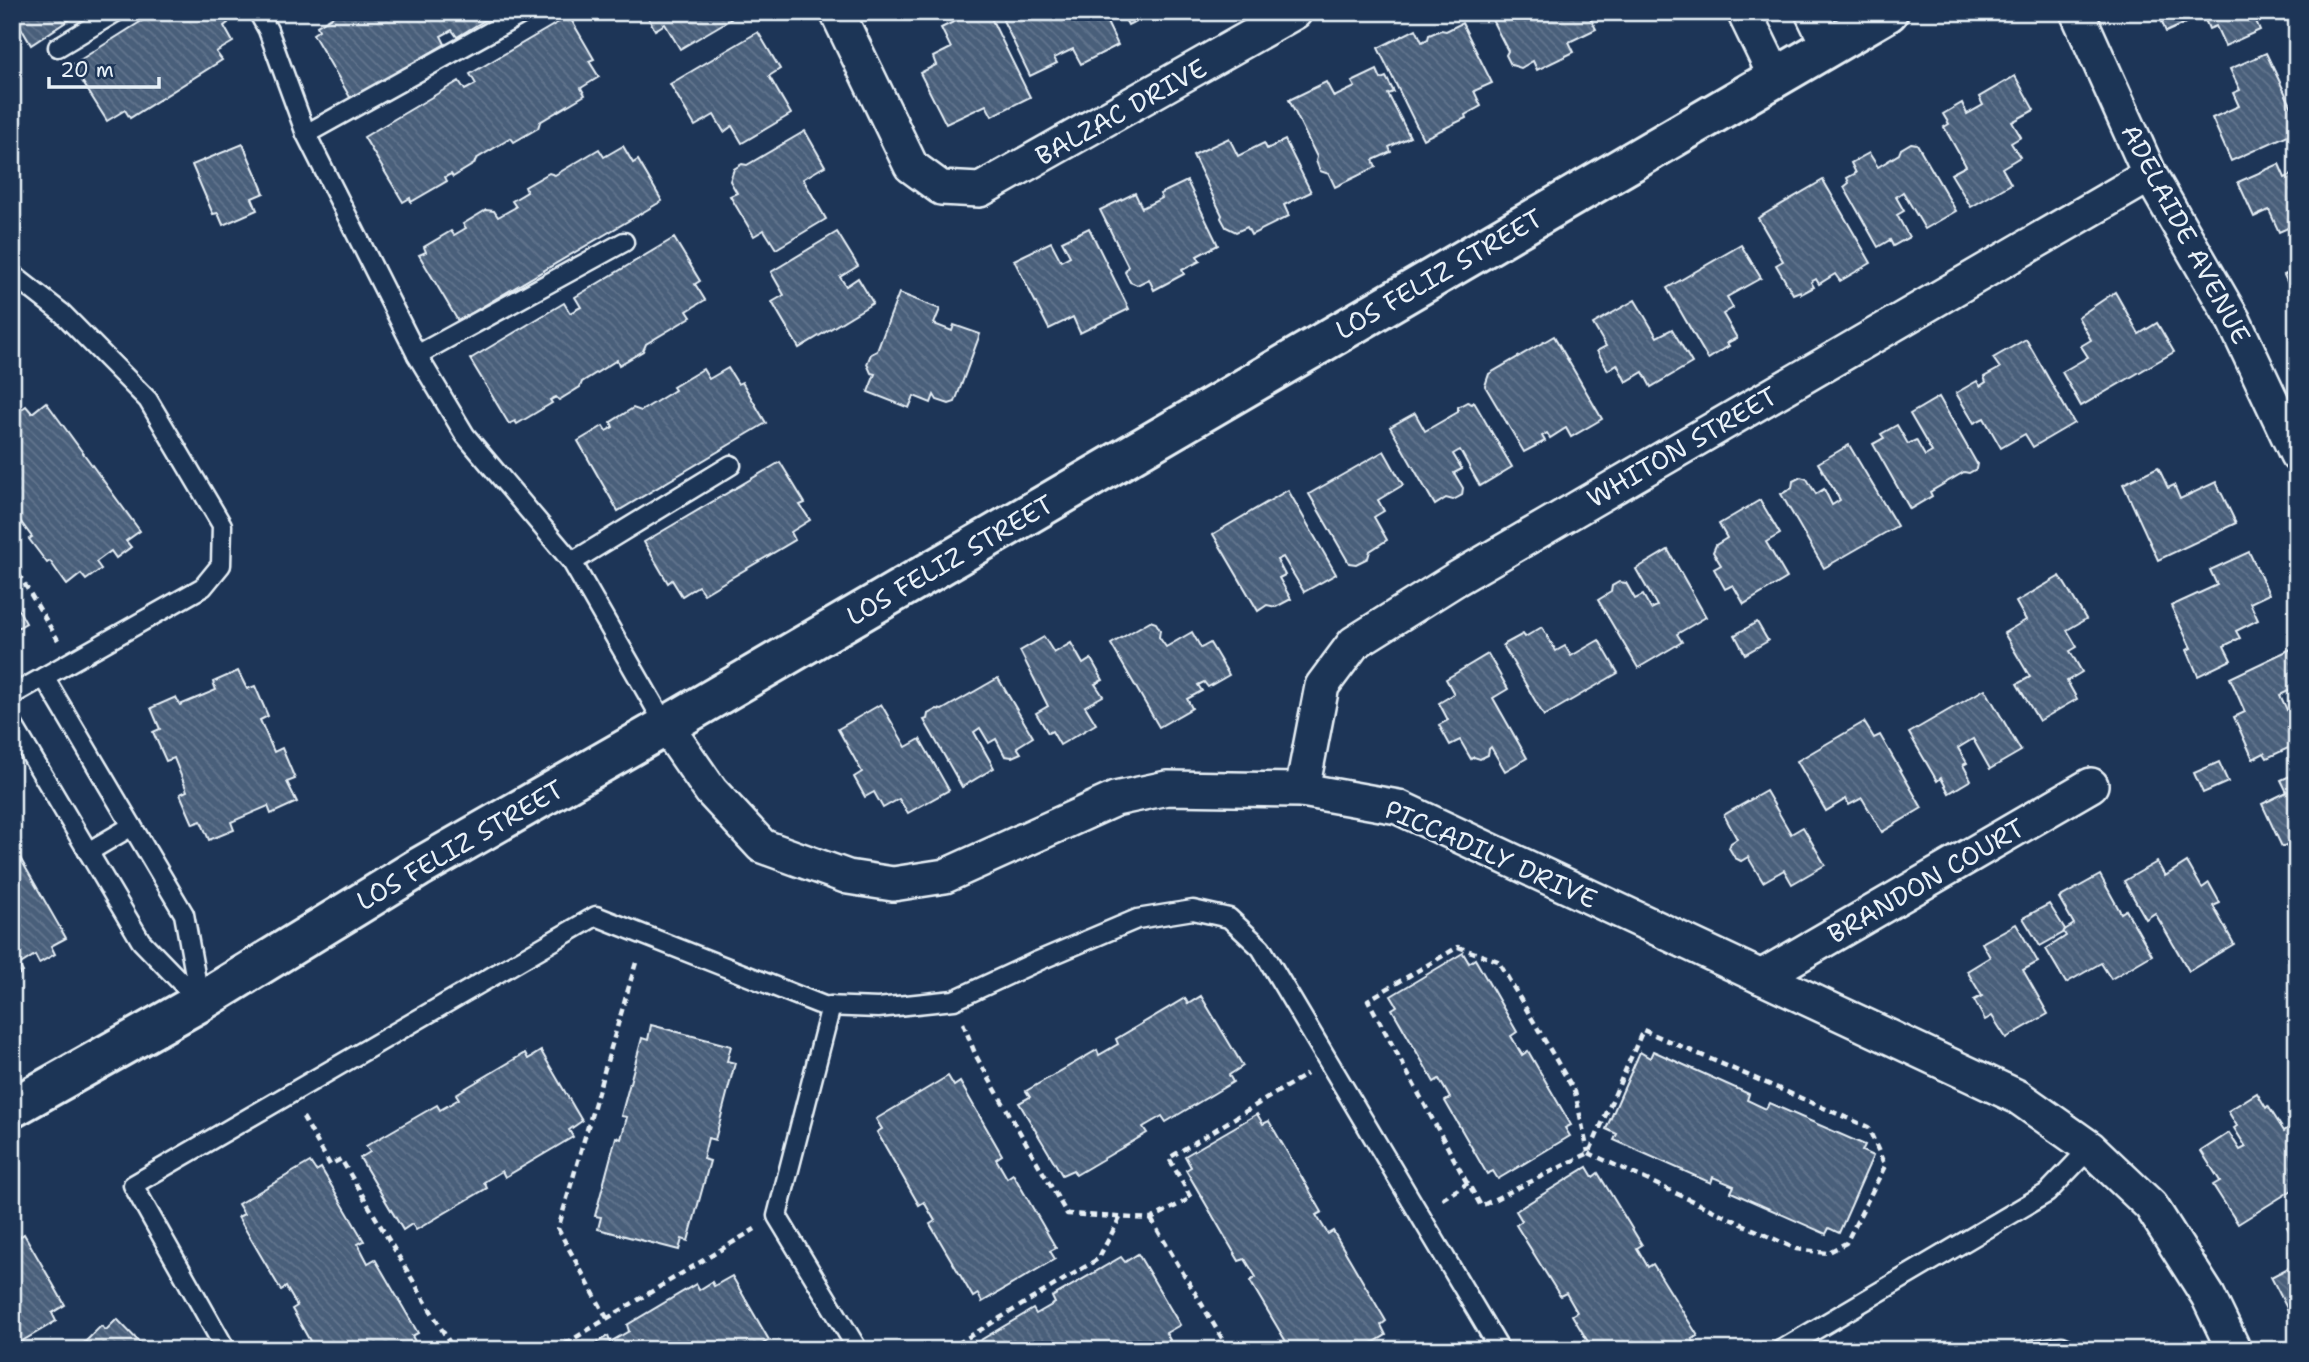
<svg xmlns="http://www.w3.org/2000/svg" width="2309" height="1362" viewBox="0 0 2309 1362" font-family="'Shantell Sans',sans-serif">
<defs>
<pattern id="building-back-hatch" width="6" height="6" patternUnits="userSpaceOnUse" patternTransform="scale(1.75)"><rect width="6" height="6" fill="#495e7a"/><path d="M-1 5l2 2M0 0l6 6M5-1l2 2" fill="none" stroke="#63768e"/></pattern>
</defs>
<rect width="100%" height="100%" fill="#1d3557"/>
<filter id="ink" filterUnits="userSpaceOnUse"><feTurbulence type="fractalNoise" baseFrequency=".0143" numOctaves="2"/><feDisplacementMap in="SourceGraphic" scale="14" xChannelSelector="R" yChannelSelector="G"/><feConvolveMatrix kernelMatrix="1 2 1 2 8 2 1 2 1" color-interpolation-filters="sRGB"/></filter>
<g filter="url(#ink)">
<!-- building -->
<g fill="url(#building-back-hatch)" stroke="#e8f1f8" stroke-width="2">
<path d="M12 12H81L31 45Z"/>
<path d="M156 12H221L228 23 224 26 233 42 216 52 222 60 130 118 125 110 107 121 72 65Z"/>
<path d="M340 12H345L346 14 350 12H498L457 37 452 30 441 36 445 44 351 99 313 34 319 30 317 26Z"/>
<path d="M645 12H727L731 19 680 49 665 24 655 30Z"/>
<path d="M974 12H988L1030 97 992 116 986 105 946 124 920 73 936 65 933 57 951 48 941 28Z"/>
<path d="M999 12H1102L1118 45 1081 64 1073 49 1054 58 1057 63 1030 76Z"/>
<path d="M1121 12H1154L1128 25Z"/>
<path d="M1488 12H1587L1596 29 1569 42 1574 52 1537 70 1533 61 1521 68 1511 65 1506 55 1508 51Z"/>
<path d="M2158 12H2252L2260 30 2225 46 2216 26 2209 29 2203 15 2166 32Z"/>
<path d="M569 16 594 59 589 61 599 77 581 88 585 95 540 122 538 128 514 142 511 138 476 159 474 164 453 177 451 174 445 177 447 181 411 202 410 198 403 202 364 137 459 81 465 90 476 84 470 74Z"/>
<path d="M1462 23 1492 83 1474 91 1481 106 1465 115 1466 118 1423 139 1378 48 1416 29 1422 42 1428 39 1429 35 1441 30 1446 31Z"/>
<path d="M758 32 780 69 769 76 791 114 742 143 732 126 724 132 714 115 695 126 670 84Z"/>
<path d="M2266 53 2297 118V131L2231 161 2212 118 2239 106 2233 93 2240 90 2230 69Z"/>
<path d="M1377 70 1381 79 1386 77 1394 92 1388 94 1410 137 1389 147 1391 152 1373 160 1376 167 1335 187 1329 174 1320 171 1316 161 1317 157 1289 100 1326 82 1334 97 1355 87 1352 82Z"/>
<path d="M2015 76 2034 110 2012 122 2021 137 2011 143 2020 157 2002 168 2011 184 1971 207 1951 174 1966 166 1944 127 1949 124 1943 114 1962 103 1967 114 1983 105 1979 97Z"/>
<path d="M805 131 825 166 803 179 826 219 776 249 764 230 754 236 730 196 737 193 730 181 734 169 742 164 747 165Z"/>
<path d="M1229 138 1238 156 1264 143 1267 149 1285 140 1311 192 1284 205 1289 216 1251 235 1247 227 1236 232 1226 227 1221 218 1222 215 1193 155Z"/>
<path d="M1911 143 1917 144 1956 211 1925 229 1903 192 1896 197 1904 211 1897 215 1909 237 1893 246 1890 240 1878 247 1844 187 1849 183 1847 178 1856 173 1851 163 1869 153 1878 167 1899 154 1901 149Z"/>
<path d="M243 144 264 193 252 198 257 210 223 225 218 213 213 214 192 165Z"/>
<path d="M623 146 633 163 638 160 662 201 458 321 419 255 426 252 424 247 451 231 454 235 466 228 463 224 486 210 494 211 498 217 516 207 512 201 527 192 525 187 549 173 555 175 599 149 604 157Z"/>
<path d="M2279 164 2285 178 2297 173V224L2279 232 2269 210 2254 217 2238 182Z"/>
<path d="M1823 180 1871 263 1840 281 1835 274 1819 284 1816 279 1811 282 1814 287 1801 294 1800 291 1793 294 1776 265 1783 261 1758 218Z"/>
<path d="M1187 181 1218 245 1197 256 1200 261 1182 270 1184 274 1154 290 1149 279 1137 285 1130 282 1125 272 1128 266 1100 210 1135 193 1142 208 1162 198 1160 194Z"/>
<path d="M1089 228 1129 309 1080 333 1073 317 1049 329 1014 260 1051 242 1061 261 1070 256 1062 241Z"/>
<path d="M837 232 858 266 840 277 846 286 858 278 873 303 799 348 772 302 784 295 771 272Z"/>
<path d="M674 238 700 281 695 284 705 300 687 311 691 317 646 344 643 351 619 365 617 360 582 382 580 387 559 400 556 397 550 400 552 403 517 424 515 421 509 424 470 359 564 303 570 313 581 307 575 297Z"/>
<path d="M1741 245 1761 278 1727 297 1733 308 1723 314 1737 338 1727 343 1729 346 1708 359 1667 288Z"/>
<path d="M2297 269V303L2284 275Z"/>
<path d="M2115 292 2139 334 2157 323 2174 352 2081 406 2062 372 2088 357 2081 346 2091 340 2078 317Z"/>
<path d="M899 293 940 309 934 324 952 331 954 325 980 334 955 402 949 404 937 400 934 395 931 403 914 396 909 408 868 392 875 374 871 373 867 364 871 354 877 351Z"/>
<path d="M1635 300 1657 337 1672 329 1692 363 1651 387 1643 372 1626 382 1617 364 1608 370 1597 351 1606 346 1593 324Z"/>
<path d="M1554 336 1602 419 1571 437 1566 428 1550 438 1547 433 1542 436 1545 441 1524 452 1485 386 1489 374Z"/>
<path d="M2026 339 2074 423 2033 447 2025 434 2001 448 1984 418 1974 423 1956 393 1977 381 1980 386 1986 382 1984 377 2000 368 1993 358Z"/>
<path d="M728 368 738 384 742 382 766 423 618 511 578 441 603 426 606 431 613 427 611 422 633 408 641 411 675 390 673 387 703 369 709 379Z"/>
<path d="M1939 397 1977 464 1976 469 1969 473 1964 472 1930 492 1932 496 1910 509 1873 444 1884 438 1881 434 1897 425 1908 444 1916 440 1925 456 1932 452 1910 414Z"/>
<path d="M46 402 140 531 126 541 131 547 116 558 111 551 96 562 101 569 86 580 81 574 67 585 50 561 47 563 29 539 32 537 12 510V427L17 424 12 416 26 406 32 413Z"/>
<path d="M1467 402 1472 404 1474 402 1512 467 1480 486 1460 450 1453 454 1462 469 1454 473 1463 488 1462 495 1453 500 1446 498 1435 505 1390 427 1415 413 1425 431 1458 412V407Z"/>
<path d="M1849 445 1897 526 1824 568 1781 494 1792 488 1793 481 1801 477 1807 479 1816 494 1824 489 1832 505 1840 500 1818 463Z"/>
<path d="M1384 451 1403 485 1378 500 1384 511 1374 517 1387 540 1370 551 1368 558 1356 564 1349 563 1309 494Z"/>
<path d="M780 462 805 503 800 505 810 520 791 532 795 540 704 594 698 586 682 596 672 580 668 583 644 542Z"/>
<path d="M2158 467 2168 488 2174 485 2180 499 2216 482 2236 523 2158 560 2123 484Z"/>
<path d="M1288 490 1336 574 1304 592 1283 557 1277 560 1285 575 1279 578 1291 599 1276 607 1267 605 1258 611 1213 534Z"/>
<path d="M1760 500 1780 534 1766 542 1787 578 1744 604 1733 585 1725 589 1714 569 1721 565 1713 552 1716 545 1727 538 1719 524Z"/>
<path d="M1668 550 1706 617 1677 634 1682 642 1638 668 1598 600 1611 592 1612 586 1619 582 1626 583 1635 599 1643 595 1651 609 1657 606 1636 569Z"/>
<path d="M2249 552 2269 594 2250 603 2258 620 2236 631 2240 638 2224 646 2231 660 2198 676 2187 650 2191 648 2171 606 2217 585 2210 570Z"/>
<path d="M2060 576 2086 619 2067 630 2077 647 2070 651 2082 672 2067 681 2077 699 2039 721 2017 684 2030 677 2004 633 2026 620 2016 602Z"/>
<path d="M12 598 26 623 12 631Z"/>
<path d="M1150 621 1156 623 1160 630 1159 637 1166 647 1192 632 1201 648 1210 643 1229 675 1208 687 1204 682 1198 685 1202 691 1187 699 1192 708 1159 727 1111 644Z"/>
<path d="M1757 622 1768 641 1745 654 1735 635Z"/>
<path d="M1542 627 1556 651 1565 646 1571 656 1599 640 1618 673 1544 716 1503 645 1523 634 1525 637Z"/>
<path d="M1044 637 1054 653 1071 643 1083 664 1091 659 1103 680 1095 684 1103 696 1085 706 1096 724 1060 745 1052 731 1048 733 1036 713 1048 706 1020 651Z"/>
<path d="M2295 647 2297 687 2280 695 2287 710 2297 705V744L2267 758 2264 753 2253 759 2234 717 2245 712 2230 678Z"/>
<path d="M1488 654 1508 689 1493 698 1527 758 1505 771 1491 747 1489 749 1488 755 1480 759 1474 757 1471 759 1460 740 1450 745 1439 725 1448 720 1439 703 1454 694 1446 679Z"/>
<path d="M238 671 247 689 255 686 268 716 260 720 274 752 282 748 295 779 287 782 297 802 271 814 268 806 231 822 234 830 209 840 201 821 193 824 180 794 187 791 174 758 166 761 153 732 160 729 151 708 176 697 180 705 216 690 213 682Z"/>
<path d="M998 678 1033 737 1017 747 1021 753 1012 757 1005 756 996 739 989 743 980 728 974 732 994 768 962 787 924 720 927 719 928 714 937 709 942 710Z"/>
<path d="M1985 689 2021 751 1990 769 1973 739 1958 748 1967 763 1963 765 1971 780 1949 793 1941 778 1937 781 1909 733Z"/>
<path d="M881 704 906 747 920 739 949 790 908 813 899 799 883 808 874 792 865 797 854 777 862 772 838 729Z"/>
<path d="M1864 722 1874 738 1880 735 1922 808 1882 832 1862 798 1849 805 1846 799 1826 811 1797 761Z"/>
<path d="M2219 762 2228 782 2203 793 2194 773Z"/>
<path d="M2297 773V840L2282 847 2262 804 2287 792 2281 780Z"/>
<path d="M1766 791 1791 834 1803 827 1825 865 1792 884 1784 870 1763 882 1748 857 1741 861 1735 858 1729 848 1731 843 1737 839 1724 815Z"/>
<path d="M12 844 66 938 51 946 55 954 39 963 35 955 19 965 23 972 12 978Z"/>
<path d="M2157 862 2165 876 2187 862 2202 888 2209 883 2220 903 2213 906 2234 944 2189 971 2155 913 2146 919 2124 881Z"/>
<path d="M2100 875 2121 913 2126 910 2152 955 2111 979 2101 963 2066 983 2046 949 2066 936 2063 931 2074 924 2059 898Z"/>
<path d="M2049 904 2065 929 2063 933 2040 946 2023 918Z"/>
<path d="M2016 924 2038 962 2023 970 2048 1014 2006 1038 1992 1016 1985 1020 1974 1000 1982 996 1967 971 1990 957 1982 943Z"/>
<path d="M1463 953 1469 963 1475 959 1517 1032 1511 1036 1522 1055 1528 1051 1571 1125 1565 1128 1570 1136 1498 1179 1493 1171 1487 1174 1445 1101 1450 1098 1439 1079 1434 1082 1392 1009 1397 1006 1391 996Z"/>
<path d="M1201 996 1243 1066 1229 1075 1233 1082 1166 1122 1162 1116 1143 1127 1147 1133 1076 1175 1073 1170 1062 1175 1019 1103 1030 1097 1026 1091 1097 1050 1099 1055 1118 1044 1116 1039 1185 998 1188 1004Z"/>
<path d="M651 1025 731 1046 727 1061 735 1063 715 1140 708 1138 703 1159 710 1161 688 1241 682 1239 679 1250 598 1229 601 1217 595 1216 616 1137 621 1139 627 1117 621 1116 642 1038 648 1040Z"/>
<path d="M541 1051 582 1121 569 1130 573 1137 505 1177 502 1171 484 1182 487 1188 416 1230 412 1224 403 1230 360 1158 370 1152 366 1146 437 1105 440 1110 459 1099 456 1094 525 1053 528 1059Z"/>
<path d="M1653 1051 1749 1094 1747 1100 1766 1109 1769 1103 1865 1145 1862 1151 1873 1156 1839 1233 1829 1228 1826 1234 1731 1192 1734 1186 1713 1177 1711 1183 1614 1140 1617 1134 1606 1129 1640 1052 1650 1058Z"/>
<path d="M948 1076 954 1086 960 1082 1002 1155 996 1159 1007 1178 1013 1174 1056 1248 1050 1251 1055 1259 982 1302 978 1294 973 1297 930 1224 935 1221 924 1202 919 1205 877 1132 882 1129 876 1119Z"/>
<path d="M2257 1093 2266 1108 2268 1106 2284 1131 2297 1122V1187L2238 1224 2213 1185 2220 1181 2201 1151 2229 1133 2240 1150 2246 1147 2234 1128 2237 1126 2228 1111Z"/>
<path d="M1257 1114 1263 1124 1269 1121 1322 1212 1316 1215 1328 1234 1333 1231 1386 1321 1381 1325 1386 1335 1361 1350H1291L1250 1281 1256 1277 1245 1259 1239 1261 1186 1170 1191 1167 1185 1156Z"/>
<path d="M310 1162 316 1171 321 1168 364 1241 358 1244 368 1263 375 1259 418 1333 412 1336 417 1345 408 1350H315L292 1309 297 1306 286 1287 281 1290 238 1217 244 1214 238 1204Z"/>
<path d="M1587 1167 1593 1177 1598 1173 1642 1245 1637 1248 1648 1267 1653 1264 1698 1336 1692 1339 1698 1348 1694 1350H1593L1572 1315 1577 1312 1566 1293 1560 1296 1516 1225 1522 1221 1516 1211Z"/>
<path d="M2297 1222V1246L2287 1227Z"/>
<path d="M24 1234 65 1305 52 1313 56 1321 12 1347V1242Z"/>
<path d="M2297 1248V1315L2292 1318 2271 1277 2296 1264 2290 1252Z"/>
<path d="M1138 1254 1180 1325 1166 1333 1170 1340 1155 1350H964L1033 1309 1036 1314 1055 1303 1052 1297 1121 1257 1125 1262Z"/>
<path d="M732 1276 769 1340 753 1350H585L608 1336 610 1342 629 1331 627 1325 696 1284 699 1290 712 1282 714 1286Z"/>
<path d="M117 1319 147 1350H77L101 1326 106 1330Z"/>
</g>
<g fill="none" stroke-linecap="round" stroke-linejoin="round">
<defs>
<g id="service">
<path d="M258 12 268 30 306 134 417 355 465 435 572 562 666 726"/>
<path d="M58 47 116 12"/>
<path d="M306 134 522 14"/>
<path d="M12 274 62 313 148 400 222 525 221 565 203 587 12 695"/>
<path d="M417 355 624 242"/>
<path d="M572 562 731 465"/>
<path d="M44 677 184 914 200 1002"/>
<path d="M12 723 141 941 200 1002"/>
<path d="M88 852 132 826"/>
<path d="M831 1006 777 1216 858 1350"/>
<path d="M226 1350 133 1185 596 916 824 1006 878 1008 954 1000 1038 961 1137 919 1193 910 1229 918 1261 948 1500 1350"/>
<path d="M1781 1350 2047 1193 2090 1148"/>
<path d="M2032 1350 2062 1346 2071 1350"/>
</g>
<g id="minor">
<path d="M837 12 911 166 941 188 980 190 1295 12"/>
<path d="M1744 12 1776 78"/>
<path d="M1812 12 1829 47"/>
<path d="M2077 12 2150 175 2234 321 2297 455"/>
<path d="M666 726 711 791 762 846 848 877 893 884 945 876 1115 799 1167 788 1302 790 1398 807 2018 1097 2090 1148 2151 1206 2208 1296 2234 1350"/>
<path d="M1302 790 1322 686 1354 643 1456 579 2150 175"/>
<path d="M1761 977 2091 785"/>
</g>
<path id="tertiary" d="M12 1108 200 1002 418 868 666 726 1888 12"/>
</defs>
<!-- service casing -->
<use href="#service" stroke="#e8f1f8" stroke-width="23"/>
<!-- minor casing -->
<use href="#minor" stroke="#e8f1f8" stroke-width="38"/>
<!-- tertiary casing -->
<use href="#tertiary" stroke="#e8f1f8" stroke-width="44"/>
<!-- path -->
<g stroke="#e8f1f8" stroke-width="4.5" stroke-dasharray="7 5" stroke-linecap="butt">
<path d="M12 563 58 640"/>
<path d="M963 1023 976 1056 1067 1214 1151 1219 1191 1198 1169 1158 1307 1074"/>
<path d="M303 1117 330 1165 341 1159 454 1350"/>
<path d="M1467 1183 1368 1000 1458 947 1498 961 1575 1092 1588 1152"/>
<path d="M1442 1199 1468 1183 1481 1206 1589 1153 1643 1030 1868 1127 1885 1166 1846 1243 1827 1253 1796 1249 1589 1153"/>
<path d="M1151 1219 1223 1340 1207 1350"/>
<path d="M607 1318 558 1229 637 959"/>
<path d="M555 1350 755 1229"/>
<path d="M947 1350 1098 1259 1120 1218"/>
<path d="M1401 1350 1414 1342 1419 1350"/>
</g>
<!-- service -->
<use href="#service" stroke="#1d3557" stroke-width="18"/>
<!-- minor -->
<use href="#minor" stroke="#1d3557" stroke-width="33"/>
<!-- tertiary -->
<use href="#tertiary" stroke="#1d3557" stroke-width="38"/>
</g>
</g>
<g text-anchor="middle" stroke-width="6" stroke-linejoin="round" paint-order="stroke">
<!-- street labels -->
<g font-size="26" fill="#e8f1f8" stroke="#1d3557">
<text transform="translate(1121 112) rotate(-29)" y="9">BALZAC DRIVE</text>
<text transform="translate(2186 234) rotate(62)" y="9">ADELAIDE AVENUE</text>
<text transform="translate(1439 274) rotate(-30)" y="9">LOS FELIZ STREET</text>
<text transform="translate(1682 447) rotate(-30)" y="9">WHITON STREET</text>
<text transform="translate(950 560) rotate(-30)" y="9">LOS FELIZ STREET</text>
<text transform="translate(460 845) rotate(-30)" y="9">LOS FELIZ STREET</text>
<text transform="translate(1491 854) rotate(24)" y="9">PICCADILY DRIVE</text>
<text transform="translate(1926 881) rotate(-30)" y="9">BRANDON COURT</text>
</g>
</g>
<!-- margin -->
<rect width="2309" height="1362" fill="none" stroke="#1d3557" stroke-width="42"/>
<rect x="21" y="21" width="2267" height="1320" fill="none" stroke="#e8f1f8" stroke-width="2.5" filter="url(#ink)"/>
<!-- scale -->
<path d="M49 77v10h110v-10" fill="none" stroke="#e8f1f8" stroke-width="3.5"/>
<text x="60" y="77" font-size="21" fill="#e8f1f8" stroke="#1d3557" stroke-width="5" paint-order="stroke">20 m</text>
</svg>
